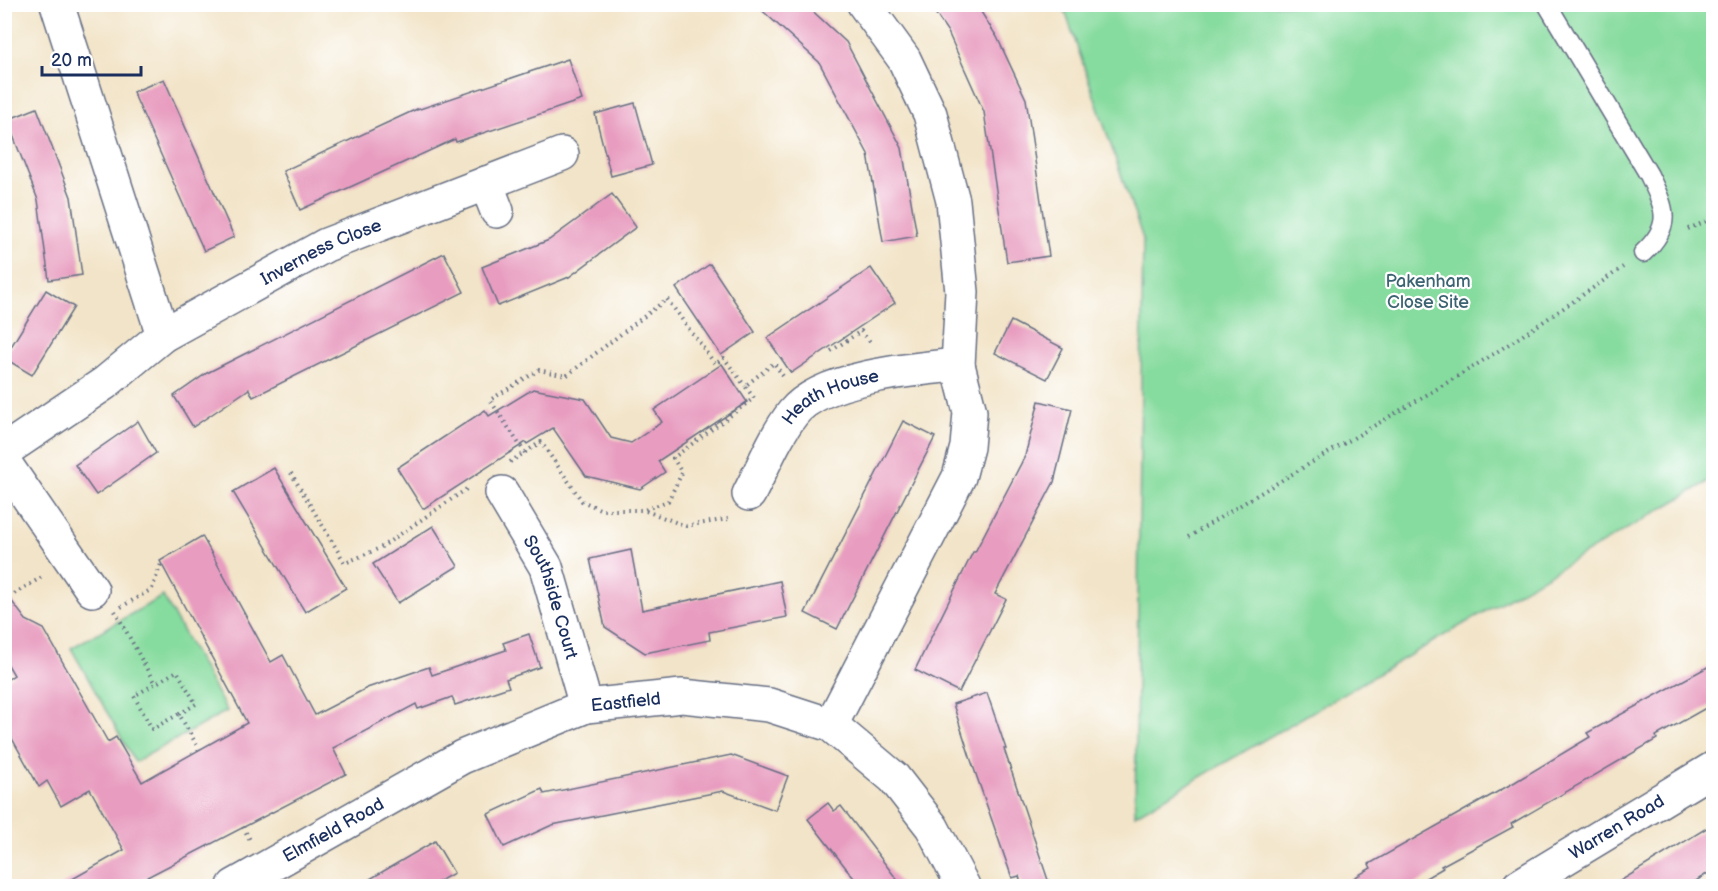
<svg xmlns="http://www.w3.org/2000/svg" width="1718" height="891" viewBox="0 0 1718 891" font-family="'Balsamiq Sans',sans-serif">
<rect width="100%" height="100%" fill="#fff"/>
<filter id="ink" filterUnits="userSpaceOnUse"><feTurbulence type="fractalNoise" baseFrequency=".0167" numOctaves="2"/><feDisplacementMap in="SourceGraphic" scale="12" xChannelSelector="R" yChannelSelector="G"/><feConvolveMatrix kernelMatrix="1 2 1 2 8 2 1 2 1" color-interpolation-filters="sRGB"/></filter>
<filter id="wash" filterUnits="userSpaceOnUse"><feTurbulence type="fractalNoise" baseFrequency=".008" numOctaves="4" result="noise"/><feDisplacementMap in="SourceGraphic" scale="24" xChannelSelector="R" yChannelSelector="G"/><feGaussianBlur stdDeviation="1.35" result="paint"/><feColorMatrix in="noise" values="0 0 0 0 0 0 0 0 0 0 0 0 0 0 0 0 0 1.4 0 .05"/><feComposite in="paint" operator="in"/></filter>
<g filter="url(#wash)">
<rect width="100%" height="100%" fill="#f2e4c8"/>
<!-- green -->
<g fill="#86db9e" stroke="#50857e" stroke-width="1.5">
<path d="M1063 5H1713V479L1135 815 1143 239Z"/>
<path d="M163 596 227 711 135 762 71 648Z"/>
</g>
<g id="blocks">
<!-- building -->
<g fill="#e89dc0">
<path d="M755 4H805L846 42 902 148 917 236 883 242 868 154 819 62Z"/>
<path d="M929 4H976L997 37 1026 99 1049 256 1007 262 984 112 948 32Z"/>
<path d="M568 59 582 100 456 142 455 139 300 210 283 171 417 109V110Z"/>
<path d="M164 79 234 237 204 251 133 92Z"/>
<path d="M635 103 652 165 611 176 595 114Z"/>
<path d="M37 108 71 197 82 275 49 280 38 200 7 120Z"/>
<path d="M612 194 636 227 569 277 498 306 482 267 549 240Z"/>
<path d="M444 253 464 292 253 397 249 389 193 427 174 396 207 373Z"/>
<path d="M710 264 755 332 721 355 676 288Z"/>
<path d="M871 268 895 303 791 373 767 338Z"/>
<path d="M46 290 74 307 32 375 4 358Z"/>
<path d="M1011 321 1063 348 1047 379 995 353Z"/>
<path d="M722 364 747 402 658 461 665 472 640 489 586 476 553 428 527 444 526 442 423 509 397 468 485 410 489 416 533 389 585 399 611 438 631 443 662 422 654 410Z"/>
<path d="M1039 401 1072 409 1054 482 995 594 1006 599 959 692 915 670 973 552H975L1025 456Z"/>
<path d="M138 421 156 453 96 495 75 465Z"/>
<path d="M903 421 935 437 837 629 805 613Z"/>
<path d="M274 468 346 588 305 612 233 492Z"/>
<path d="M433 526 458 566 398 603 373 564Z"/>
<path d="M202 536 271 662 283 655 315 715 367 688 429 667 432 675 506 650 503 643 529 634 540 667 506 679 509 687 455 705 452 697 418 709 416 704 333 748 346 774 130 886H60L124 850 90 789 61 806 47 781 39 787 4 724V682L14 675 4 658V591L26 620 44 629 108 742 116 737 142 782 247 723 160 561Z"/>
<path d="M631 550 642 610 780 581 787 617 709 632 710 640 645 653 605 627 590 559Z"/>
<path d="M1713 664V704L1656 736 1657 739 1511 824 1513 827 1441 866 1443 868 1412 886H1340L1371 868 1369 864 1515 782 1590 737 1587 733Z"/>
<path d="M987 693 1006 749H1004L1050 886H1022L1019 876 1012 878 971 760 953 704Z"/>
<path d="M731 755 788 776 775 810 723 791 552 825 504 847 488 814 542 789 544 794Z"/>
<path d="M828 803 834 811 841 806 902 886H860L808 819Z"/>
<path d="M1713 824V870L1688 886H1612Z"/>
<path d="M435 841 454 873 431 886H358Z"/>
</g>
</g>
</g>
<g filter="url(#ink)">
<use href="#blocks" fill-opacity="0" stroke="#666e83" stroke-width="1.5"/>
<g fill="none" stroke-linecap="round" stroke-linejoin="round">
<defs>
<path id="service" d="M1547 4 1649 175C1665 209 1674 224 1643 253"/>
<g id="minor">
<path d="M57 4 163 335"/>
<path d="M486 183 497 211"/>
<path id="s1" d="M4 451 105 383 163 335 326 245 562 154"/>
<path d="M4 462 92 590"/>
<path id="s2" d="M502 493 546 567 586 706"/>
<path id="s3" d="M749 494C763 467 775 436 793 413 821 377 914 369 958 365"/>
<path d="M831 725 959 477 967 447 970 412 958 365 962 292 953 201 930 114 904 59 864 4"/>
<path id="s4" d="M234 886 462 757 586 706 682 696 769 705 831 725 894 778 932 827 963 886"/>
<path id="s5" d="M1519 886 1714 768"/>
</g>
</defs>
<!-- service casing -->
<use href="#service" stroke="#666e83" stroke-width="21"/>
<!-- minor casing -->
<use href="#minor" stroke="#666e83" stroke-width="36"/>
<!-- path -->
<g stroke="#666e83" stroke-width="4" stroke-dasharray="1.5 4.5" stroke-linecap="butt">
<path d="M1688 229 1714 218"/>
<path d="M831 351 861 331 872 344"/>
<path d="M525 453 490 400 539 370 566 376 667 299 715 364 724 358 745 386"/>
<path d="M510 462 541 442 582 501 602 510H644L668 501 682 473 673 458 754 398 745 386 774 363 783 376"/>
<path d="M291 473 345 563 380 548 468 488"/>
<path d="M646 511 686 526 728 519"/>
<path d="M1189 537C1260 492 1332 451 1404 408 1479 365 1552 317 1623 267"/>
<path d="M4 600 42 577"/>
<path d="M121 607 152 589 161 564"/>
<path d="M115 611 155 684"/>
<path d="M179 714 196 704 177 671 134 696 152 729 179 714 199 749"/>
<path d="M243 827 250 840"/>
</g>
<!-- service -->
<use href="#service" stroke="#fff" stroke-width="18"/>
<!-- minor -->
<use href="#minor" stroke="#fff" stroke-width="33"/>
</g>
</g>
<g text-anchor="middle" stroke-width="4.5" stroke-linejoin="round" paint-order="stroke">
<!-- street labels -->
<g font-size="18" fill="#1b2f5e" stroke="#fff">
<text dy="6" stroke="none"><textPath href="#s1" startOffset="376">Inverness Close</textPath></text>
<text dy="6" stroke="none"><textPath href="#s3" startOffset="134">Heath House</textPath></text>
<text dy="6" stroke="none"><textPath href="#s2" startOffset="116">Southside Court</textPath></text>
<text dy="6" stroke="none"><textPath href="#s4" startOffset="436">Eastfield</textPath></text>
<text dy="6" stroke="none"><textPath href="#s5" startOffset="114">Warren Road</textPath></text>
<text dy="6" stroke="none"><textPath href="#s4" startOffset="114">Elmfield Road</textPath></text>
</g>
<!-- park labels -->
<g font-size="18" fill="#3b6371" stroke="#fff">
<text x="1428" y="287">Pakenham<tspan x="1428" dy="21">Close Site</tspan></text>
</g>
</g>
<!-- margin -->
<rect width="1718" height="891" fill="none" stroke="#fff" stroke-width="24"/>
<!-- scale -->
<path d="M42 66v9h99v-9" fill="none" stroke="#1b2f5e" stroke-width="3"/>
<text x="51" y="66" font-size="18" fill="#1b2f5e" stroke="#ffffff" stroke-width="4.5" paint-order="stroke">20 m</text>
</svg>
